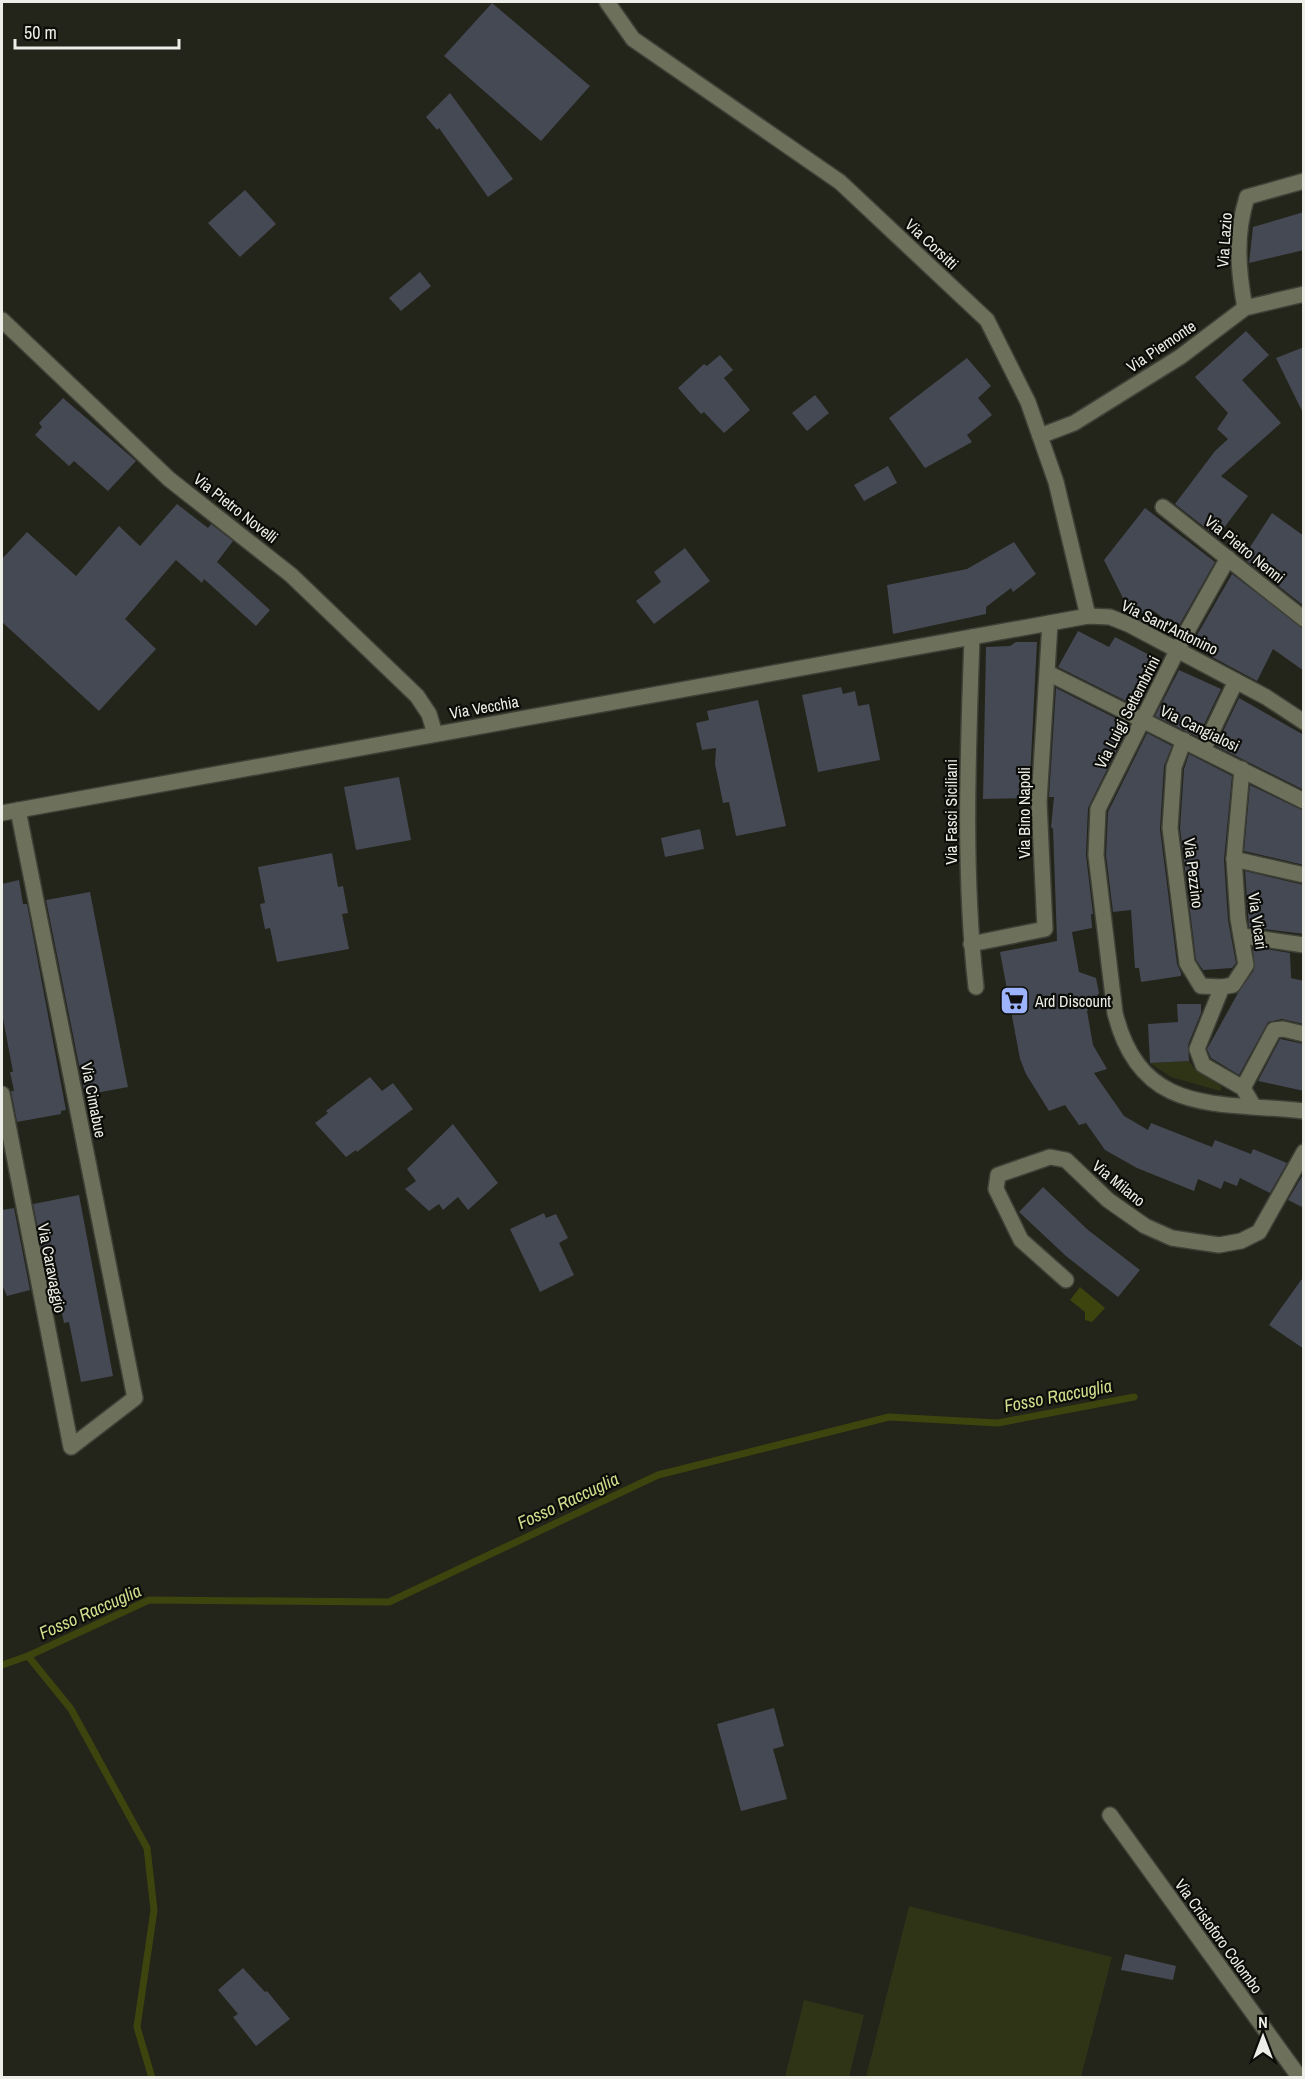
<svg xmlns="http://www.w3.org/2000/svg" width="1305" height="2079" viewBox="0 0 1305 2079" font-family="'Archivo Narrow',sans-serif">
<rect width="100%" height="100%" fill="#23241a"/>
<!-- green -->
<g fill="#303417">
<path d="M1189 1061C1197 1075 1211 1077 1222 1087L1220 1091 1171 1077 1150 1063Z"/>
<path d="M909 1906 1112 1957 1081 2077H866Z"/>
<path d="M804 2000 864 2015 849 2077H785Z"/>
</g>
<!-- water -->
<path fill="#3e440d" d="M1080 1287 1105 1308 1092 1322 1085 1320V1312L1070 1300Z"/>
<g fill="none" stroke-linecap="round" stroke-linejoin="round">
<!-- stream -->
<g stroke="#3e440d" stroke-width="7">
<path d="M28 1656 71 1709 147 1848 154 1910 137 2027 152 2078"/>
<path d="M2 1665 28 1656 149 1600 389 1602 658 1475 889 1417 998 1423 1134 1397"/>
</g>
</g>
<!-- building -->
<g fill="#454953">
<path d="M492 3 590 86 541 141 444 56Z"/>
<path d="M450 93 513 179 488 197 439 128 437 130 426 117Z"/>
<path d="M245 190 276 224 240 257 208 223Z"/>
<path d="M1304 212V250L1249 263 1253 227Z"/>
<path d="M420 272 431 286 401 311 389 298Z"/>
<path d="M1246 331 1269 355 1242 380 1281 423 1221 476 1248 496 1217 537 1175 504 1215 451 1228 439 1217 429 1228 413 1195 377Z"/>
<path d="M1304 347V415L1276 358Z"/>
<path d="M720 355 733 370 724 378 750 410 724 433 704 412 701 414 678 388 704 364 707 366Z"/>
<path d="M967 358 991 386 978 398 992 415 967 435 972 442 925 468 889 418Z"/>
<path d="M815 395 829 413 807 431 792 413Z"/>
<path d="M63 398 136 461 108 491 74 461 69 466 35 435 42 427 39 423Z"/>
<path d="M888 466 897 483 864 501 854 485Z"/>
<path d="M177 504 208 528 211 524 233 541 217 562 270 610 256 626 204 579 202 583 176 560 125 619 156 649 99 711 2 622V559L27 532 76 576 119 526 140 546Z"/>
<path d="M1145 508 1215 562 1177 629 1154 611 1150 617 1126 604 1104 560Z"/>
<path d="M1272 513 1304 536V606L1243 558Z"/>
<path d="M1014 542 1036 574 1013 592 1011 588 986 607V614L893 634 887 585 967 569Z"/>
<path d="M685 548 710 581 654 624 636 601 661 582 654 572Z"/>
<path d="M1232 574 1304 629V671L1273 649 1257 681 1214 658 1193 642Z"/>
<path d="M1078 631 1109 647 1115 637 1161 661 1138 707 1058 667Z"/>
<path d="M1016 642H1037L1029 798 983 799 986 647 1010 646Z"/>
<path d="M1179 670 1221 689 1198 737 1155 716Z"/>
<path d="M841 687 843 694 855 691 858 706 869 704 880 760 818 772 802 695Z"/>
<path d="M1056 688 1129 725 1088 808 1086 855 1093 914H1091L1092 928 1072 932 1079 972 1096 978 1099 993 1087 1011 1093 1045 1107 1069 1094 1073 1124 1116 1148 1130 1151 1123 1212 1147 1215 1140 1251 1154 1253 1149 1287 1163 1270 1193 1240 1178 1237 1186 1224 1181 1221 1189 1198 1179 1194 1191 1137 1168 1105 1150 1086 1123 1079 1125 1065 1105 1049 1111 1026 1074 1020 1059 1000 952 1057 941 1053 829 1051 827 1054 797H1049Z"/>
<path d="M1239 698 1304 735V790L1216 746Z"/>
<path d="M758 700 786 826 736 836 729 802 723 803 715 764 716 748 702 750 696 723 709 720 707 711Z"/>
<path d="M1147 733 1172 746 1164 766 1160 829 1177 964 1181 973V976L1141 982 1139 968H1135L1131 910 1113 912 1106 855 1108 812Z"/>
<path d="M1189 754 1232 776 1224 860 1228 920 1236 963 1232 968 1203 970 1196 960 1180 828 1184 769Z"/>
<path d="M399 777 411 840 356 850 344 787Z"/>
<path d="M1250 785 1304 811V865L1244 851Z"/>
<path d="M700 829 704 849 665 857 661 838Z"/>
<path d="M332 853 338 887 343 886 348 913 342 914 349 949 277 962 270 928 265 929 260 904 265 903 258 867Z"/>
<path d="M1245 871 1304 885V934L1249 927Z"/>
<path d="M19 880 23 904H27L66 1110 61 1111V1114L17 1122 11 1091H14L10 1072H13L2 1013V884Z"/>
<path d="M90 892 128 1087 85 1095 46 900Z"/>
<path d="M1253 947 1290 953 1291 978 1304 981V1024L1282 1019 1268 1022 1239 1075 1211 1058 1207 1049 1238 993 1254 970Z"/>
<path d="M1177 1004H1201V1013L1188 1045 1189 1061 1150 1063 1148 1024 1178 1022Z"/>
<path d="M1280 1039 1304 1044V1091L1258 1081Z"/>
<path d="M370 1077 382 1091 393 1083 413 1109 357 1152 356 1150 346 1157 315 1123 328 1113 326 1111Z"/>
<path d="M453 1124 498 1183 468 1210 458 1197 443 1210 439 1204 429 1211 405 1189 416 1181 407 1169Z"/>
<path d="M1304 1173V1208L1288 1200Z"/>
<path d="M1043 1187 1088 1230 1140 1270 1118 1297 1066 1256 1019 1212Z"/>
<path d="M79 1195 113 1376 81 1382 69 1322 64 1323 56 1284 49 1285 33 1204Z"/>
<path d="M14 1208 30 1290 7 1296 2 1285V1210Z"/>
<path d="M544 1213 546 1218 556 1214 568 1238 559 1243 574 1275 540 1292 510 1229Z"/>
<path d="M1304 1276V1349L1269 1325Z"/>
<path d="M774 1708 784 1746 773 1749 787 1799 741 1811 717 1724Z"/>
<path d="M1125 1954 1176 1966 1173 1980 1121 1970Z"/>
<path d="M243 1968 265 1992 267 1991 290 2019 256 2046 233 2017 238 2014 218 1990Z"/>
</g>
<g fill="none" stroke-linecap="round" stroke-linejoin="round">
<defs>
<g id="minor">
<path d="M607 2 633 39 840 182 987 320 1028 402 1056 482 1088 616"/>
<path d="M1245 308C1238 270 1235 235 1247 197L1304 181"/>
<path d="M2 320 169 479 291 575 417 696 429 714 435 734"/>
<path d="M1040 436 1074 423 1180 357 1245 308 1304 294"/>
<path d="M1163 507 1304 619"/>
<path d="M1228 558 1186 633 1098 809 1096 855 1115 1013C1141 1118 1219 1101 1304 1111"/>
<path d="M972 637C968 753 963 871 976 987"/>
<path d="M1048 673 1304 801"/>
<path d="M1184 740 1174 767 1170 828 1187 963 1201 986 1222 987"/>
<path d="M1203 750 1236 681"/>
<path d="M1242 769 1234 859 1238 919 1246 965 1233 985 1222 987 1197 1049 1203 1065 1243 1088 1253 1105"/>
<path d="M2 813 1088 616 1110 617 1130 625 1266 697 1304 722"/>
<path d="M1234 859 1304 875"/>
<path d="M1243 936 1304 945"/>
<path d="M971 944 1045 929 1039 802 1050 623"/>
<path d="M1243 1088 1274 1030 1283 1029 1304 1034"/>
<path d="M2 1094 71 1447 135 1398 18 810"/>
<path d="M1066 1280 1021 1240 996 1189 998 1175 1050 1157 1066 1160 1108 1200 1145 1226 1172 1238 1219 1245 1241 1241 1259 1232 1304 1152"/>
<path d="M1110 1815 1300 2078"/>
</g>
</defs>
<!-- minor casing -->
<use href="#minor" stroke="#3f4037" stroke-width="18"/>
<!-- minor -->
<use href="#minor" stroke="#6d715b" stroke-width="15"/>
</g>
<!-- icons -->
<defs>
<symbol id="supermarket-square" viewBox="-11 -11 22 22"><rect x="-9" y="-9" width="18" height="18" rx="4" fill="#9eb3fd" stroke="#0c0d09"/><path d="M-6-5.5h2.5l.6 2H6L4.5 2H-2.5L-4.4-4H-6ZM-1.5 3.2a1.3 1.3 0 1 0 .1 0ZM3 3.2a1.3 1.3 0 1 0 .1 0Z" fill="#111"/></symbol>
</defs>
<g fill-rule="evenodd">
<use href="#supermarket-square" x="998" y="984" width="33" height="33"/>
</g>
<g text-anchor="middle" stroke-width="4.5" stroke-linejoin="round" paint-order="stroke">
<!-- street labels -->
<g font-size="16" fill="#eceee7" stroke="#0c0d09">
<text transform="translate(1224 240) rotate(-86)" y="6">Via Lazio</text>
<text transform="translate(932 244) rotate(43)" y="6">Via Corsitti</text>
<text transform="translate(1161 346) rotate(-34)" y="6">Via Piemonte</text>
<text transform="translate(236 508) rotate(38)" y="6">Via Pietro Novelli</text>
<text transform="translate(1245 549) rotate(39)" y="6">Via Pietro Nenni</text>
<text transform="translate(1170 627) rotate(26)" y="6">Via Sant'Antonino</text>
<text transform="translate(484 707) rotate(-10)" y="6">Via Vecchia</text>
<text transform="translate(1127 712) rotate(-63)" y="6">Via Luigi Settembrini</text>
<text transform="translate(1200 728) rotate(26)" y="6">Via Cangialosi</text>
<text transform="translate(951 812) rotate(-90)" y="6">Via Fasci Siciliani</text>
<text transform="translate(1024 813) rotate(-90)" y="6">Via Bino Napoli</text>
<text transform="translate(1194 873) rotate(83)" y="6">Via Pezzino</text>
<text transform="translate(1258 921) rotate(82)" y="6">Via Vicari</text>
<text transform="translate(94 1100) rotate(79)" y="6">Via Cimabue</text>
<text transform="translate(1119 1183) rotate(39)" y="6">Via Milano</text>
<text transform="translate(52 1268) rotate(79)" y="6">Via Caravaggio</text>
<text transform="translate(1219 1936) rotate(54)" y="6">Via Cristoforo Colombo</text>
</g>
<!-- poi labels -->
<g font-size="16" fill="#eceee7" stroke="#0c0d09" text-anchor="start">
<text x="1035" y="1007">Ard Discount</text>
</g>
<!-- water labels -->
<g font-size="18" font-style="italic" fill="#d0dd8c" stroke="#0c0d09">
<text transform="translate(1058 1396) rotate(-11)" y="6">Fosso Raccuglia</text>
<text transform="translate(568 1501) rotate(-25)" y="6">Fosso Raccuglia</text>
<text transform="translate(90 1612) rotate(-24)" y="6">Fosso Raccuglia</text>
</g>
</g>
<!-- border -->
<rect width="1305" height="2079" fill="none" stroke="#eceee7" stroke-width="6"/>
<!-- north arrow -->
<g transform="translate(1263 2037)" stroke="#0c0d09" stroke-width="4.5" paint-order="stroke">
<path d="M0-4.5L10 22L0 15L-10 22Z" fill="#eceee7"/>
<text y="-9" font-size="16" font-weight="bold" text-anchor="middle" fill="#eceee7">N</text>
</g>
<!-- scale -->
<path d="M15 39v9h164v-9" fill="none" stroke="#eceee7" stroke-width="3"/>
<text x="24" y="39" font-size="18" fill="#eceee7" stroke="#0c0d09" stroke-width="4.5" paint-order="stroke">50 m</text>
</svg>
